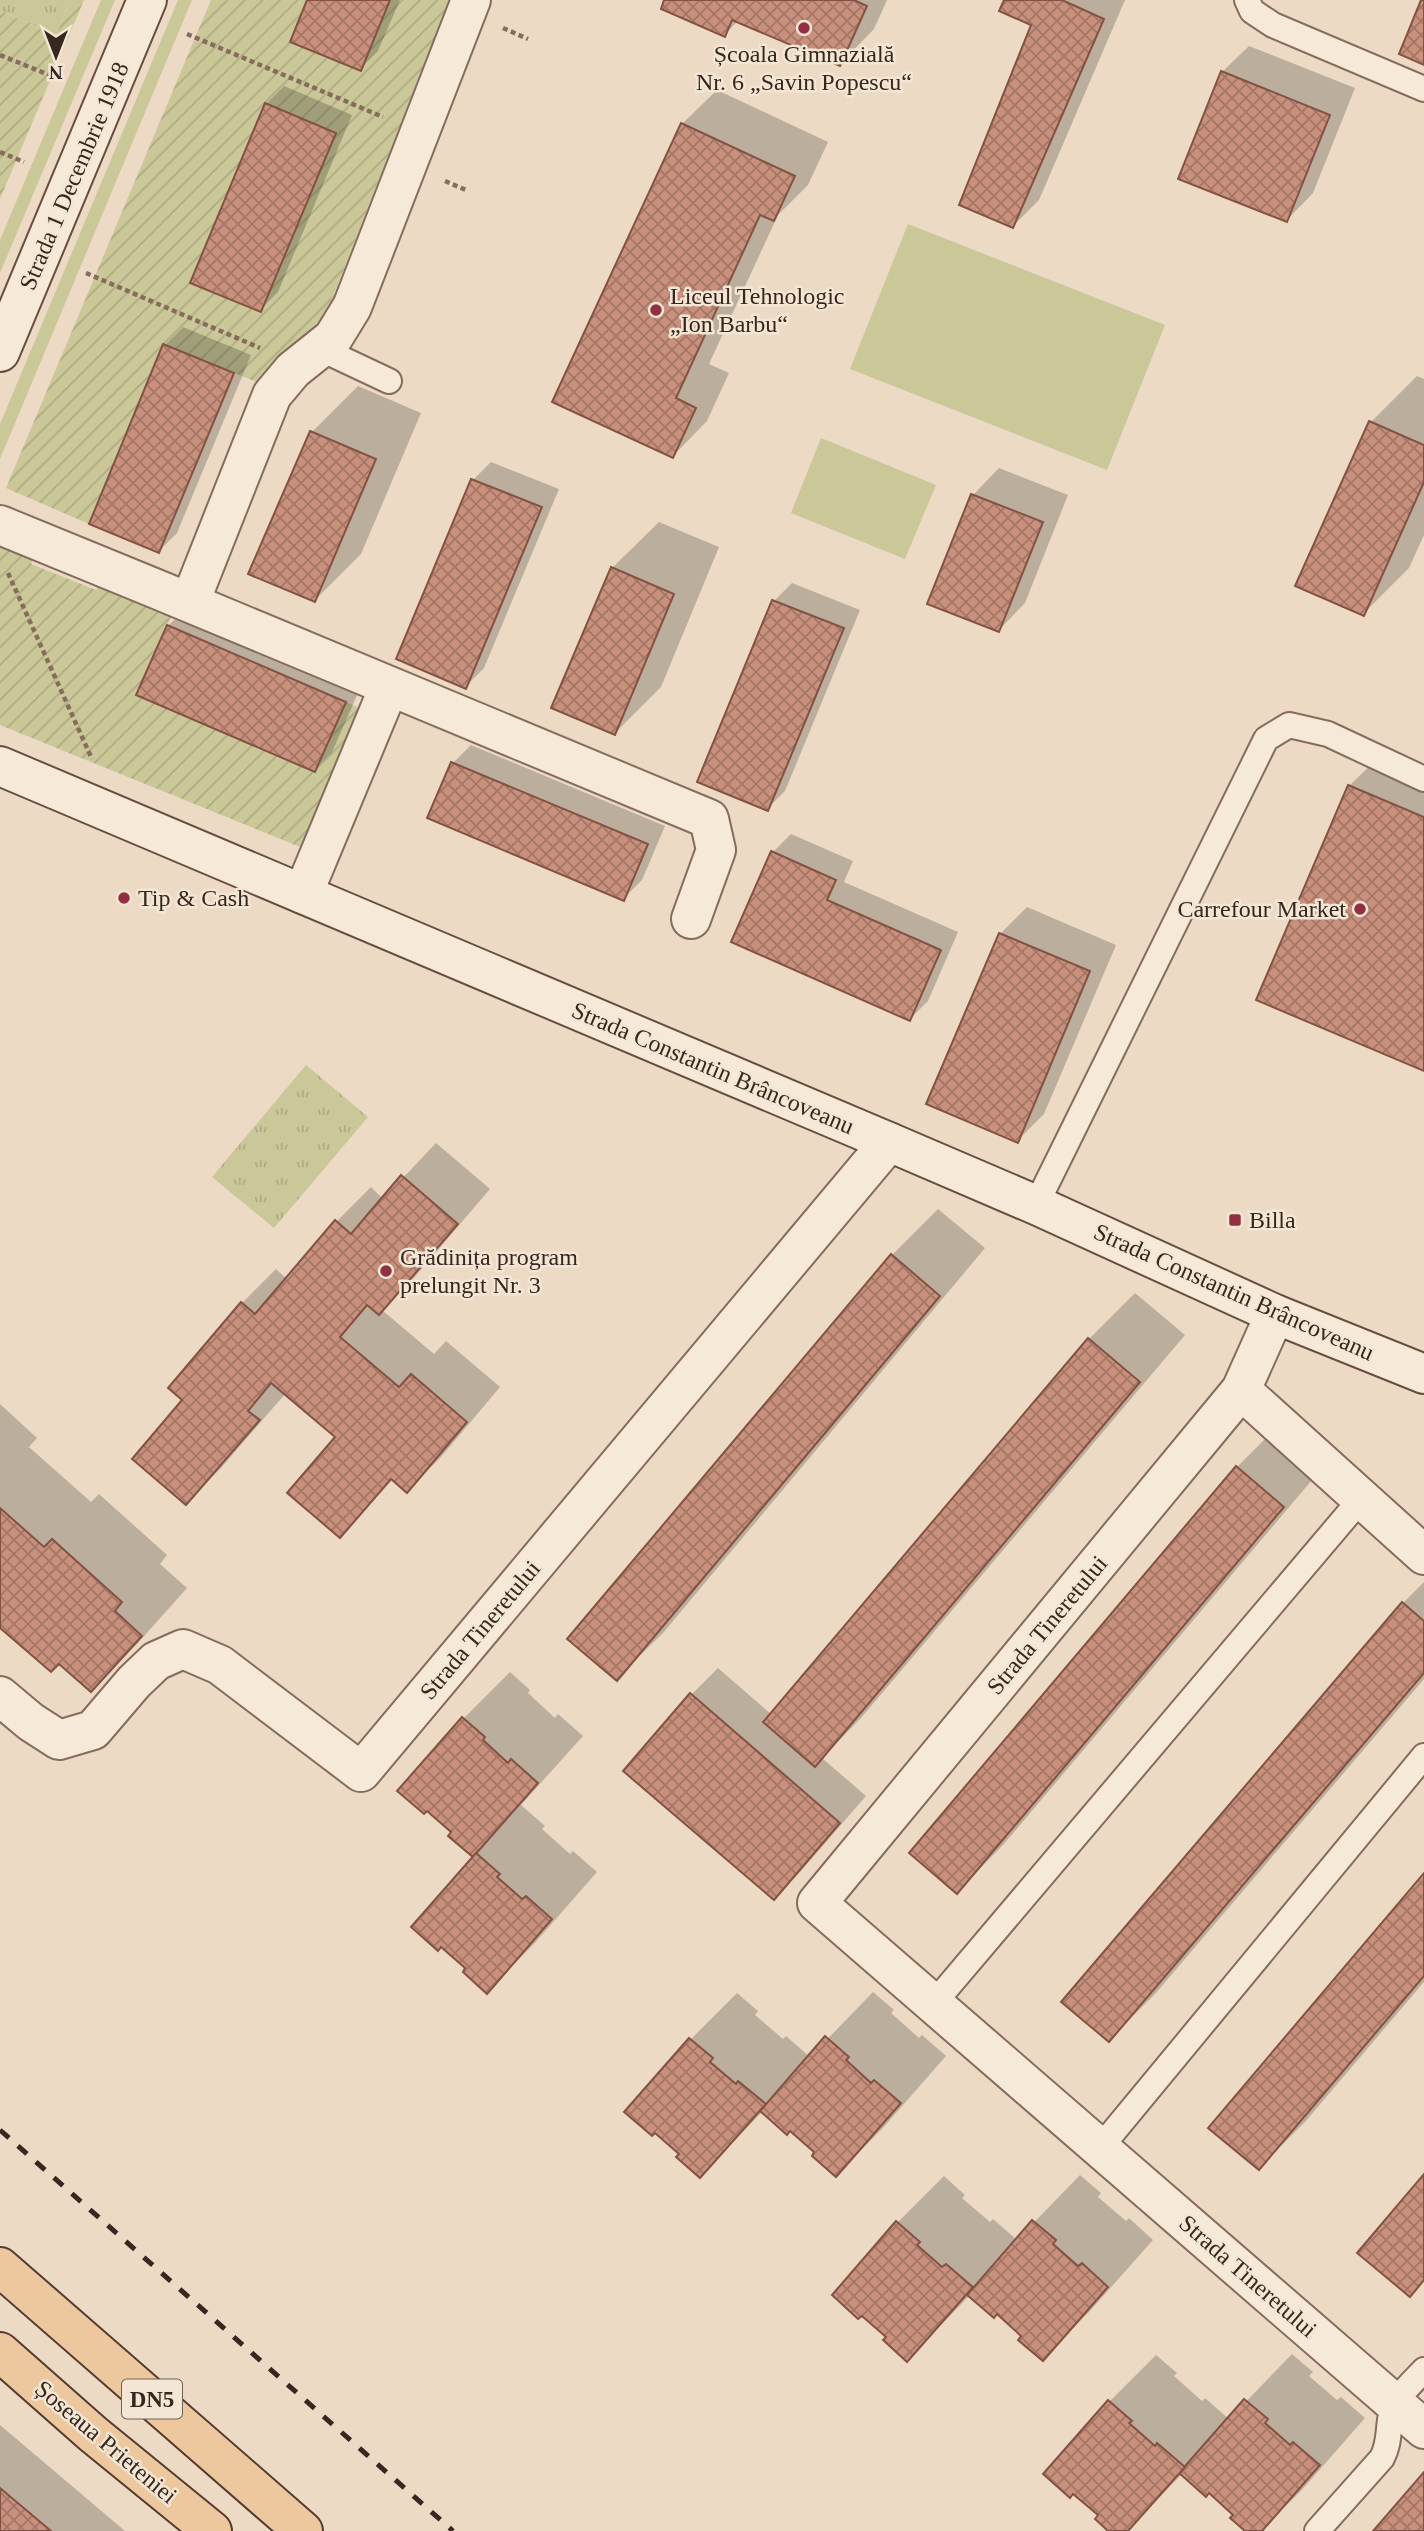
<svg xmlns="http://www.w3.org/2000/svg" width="1424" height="2531" viewBox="0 0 1424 2531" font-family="Georgia,serif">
<defs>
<pattern id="park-tufts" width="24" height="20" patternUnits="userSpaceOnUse" patternTransform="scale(1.75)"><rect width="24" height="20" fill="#cac799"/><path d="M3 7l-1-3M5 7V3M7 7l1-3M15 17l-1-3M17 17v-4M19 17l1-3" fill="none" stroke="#aeab83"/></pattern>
<pattern id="garden-furrows" width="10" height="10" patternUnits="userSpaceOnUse" patternTransform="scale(1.75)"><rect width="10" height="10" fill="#cac799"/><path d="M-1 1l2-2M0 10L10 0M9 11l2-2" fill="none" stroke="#aeab83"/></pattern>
<pattern id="building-cross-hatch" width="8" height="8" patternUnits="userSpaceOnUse" patternTransform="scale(1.75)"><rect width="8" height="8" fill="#c8907d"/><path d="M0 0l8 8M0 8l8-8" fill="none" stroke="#a37666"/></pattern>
</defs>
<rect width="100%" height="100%" fill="#ecdac5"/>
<!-- grass -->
<g fill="#cac799">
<path d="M101 0H115L0 273V240Z"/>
<path d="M178 0H192L0 459V424Z"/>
<path d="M908 224 1165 325 1107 470 850 369Z"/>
<path d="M821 438 936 485 905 559 791 513Z"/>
</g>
<!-- park -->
<g fill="url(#park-tufts)">
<path d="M0 0H71L56 35 0 11Z"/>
<path d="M306 1065 368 1117 274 1228 212 1177Z"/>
</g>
<!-- garden -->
<g fill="url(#garden-furrows)" fill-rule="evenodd">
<path d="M71 0H84L0 199V11L56 35Z"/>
<path d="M211 0H307L290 42 361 71 390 0H449L327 312 311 336 259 383 163 344 89 524 6 488ZM265 103 336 133 190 282Z"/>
<path d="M0 535 36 550 31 564 96 590 102 576 175 608 137 695 314 772 346 702 368 712 310 851 0 725Z"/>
</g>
<!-- shadow -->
<g fill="#0003">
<path d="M309 0H400L378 51 360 69Z"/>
<path d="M666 0H887L874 29 840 64 738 21 724 35Z"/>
<path d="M1006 0H1125L1039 200 1013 226 1033 24Z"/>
<path d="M1249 46 1355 88 1313 193 1287 220 1222 72Z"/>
<path d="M284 86 352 115 278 292 260 310 266 104Z"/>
<path d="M717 90 828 142 808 185 778 215 709 364 729 373 707 421 673 456 682 124Z"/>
<path d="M183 327 251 355 177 533 159 551 165 345Z"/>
<path d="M1417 376 1424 379V535L1409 568 1363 614 1371 422Z"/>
<path d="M358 386 421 413 361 554 315 600 312 432Z"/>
<path d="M491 462 559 489 484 668 466 686 473 480Z"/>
<path d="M999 468 1068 495 1025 603 999 630 973 495Z"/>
<path d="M659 522 719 547 661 687 615 733 612 568Z"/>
<path d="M792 583 860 610 785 791 767 809 774 601Z"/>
<path d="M186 608 362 684 332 752 314 770 168 626Z"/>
<path d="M471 745 665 826 642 880 624 898 430 817 453 763Z"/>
<path d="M1384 752 1424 768V1069L1349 786Z"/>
<path d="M791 834 853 861 844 882 958 932 928 1001 910 1019 733 942 773 852Z"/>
<path d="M1027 907 1116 945 1044 1114 1017 1141 1000 934Z"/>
<path d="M436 1143 490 1189 413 1279 382 1310 434 1354 446 1341 500 1387 441 1457 407 1491 393 1479 340 1536 337 1436 286 1393 220 1469 186 1503 185 1400 242 1303 276 1269 287 1279 336 1222 371 1187 383 1199Z"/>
<path d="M938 1209 985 1248 663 1633 616 1679 569 1639 892 1255Z"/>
<path d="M1135 1293 1185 1335 861 1718 822 1758 866 1796 800 1872 774 1898 691 1695 718 1668 772 1715 1089 1339Z"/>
<path d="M0 1404 37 1438 29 1447 91 1502 99 1494 167 1555 160 1564 187 1588 137 1644 91 1690 59 1662 0 1625Z"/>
<path d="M1283 1421 1329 1460 1003 1845 957 1892 1237 1467Z"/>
<path d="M1424 1582V1679L1155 1994 1109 2040 1403 1603Z"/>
<path d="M510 1672 530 1690 528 1693 555 1718 558 1714 583 1736 521 1805 545 1826 542 1829 570 1854 573 1851 597 1872 533 1945 487 1991 468 1968 475 1857 454 1832 427 1808 399 1791 464 1718Z"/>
<path d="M1424 1876V1982L1305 2122 1259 2168Z"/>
<path d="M873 1992 894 2010 891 2013 919 2038 922 2035 946 2056 882 2129 836 2175 817 2152 790 2129 763 2111 700 2176 681 2153 655 2130 627 2112 691 2039 737 1993 758 2011 755 2015 783 2039 786 2036 810 2057Z"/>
<path d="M1080 2175 1101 2193 1098 2197 1126 2221 1129 2218 1153 2240 1089 2312 1043 2358 1024 2336 998 2312 970 2295 907 2360 888 2336 862 2313 834 2295 898 2222 944 2176 965 2195 962 2198 990 2222 993 2219 1017 2240Z"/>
<path d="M1292 2354 1313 2372 1309 2376 1337 2400 1341 2397 1365 2418 1301 2491 1260 2531H1248L1236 2515 1209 2491 1182 2474 1126 2531H1111L1100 2515 1073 2492 1046 2474 1110 2401 1156 2355 1177 2373 1174 2376 1202 2401 1205 2398 1229 2419Z"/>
<path d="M0 2425 125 2531H0Z"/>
</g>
<!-- building -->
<g fill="url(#building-cross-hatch)" stroke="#845243" stroke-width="2">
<path d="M307 0H390L361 71 290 42Z"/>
<path d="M664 0H854L867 6 840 66 732 20 725 37 661 9Z"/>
<path d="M1004 0H1062L1104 19 1013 228 959 205 1031 25 999 11Z"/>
<path d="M1421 0H1424V65L1399 54Z"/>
<path d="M1221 71 1330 115 1287 222 1178 179Z"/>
<path d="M265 103 336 133 261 312 190 283Z"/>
<path d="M681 123 795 176 774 221 760 215 676 398 696 408 673 458 552 402Z"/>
<path d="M163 344 234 373 159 553 89 524Z"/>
<path d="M1369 421 1424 445V482L1364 616 1295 586Z"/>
<path d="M310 431 376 459 315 602 248 574Z"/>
<path d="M471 479 542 507 466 689 396 659Z"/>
<path d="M971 494 1043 522 999 632 927 604Z"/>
<path d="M611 567 674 594 615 735 551 708Z"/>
<path d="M772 600 844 628 768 811 697 782Z"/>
<path d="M167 625 346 702 315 772 136 695Z"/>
<path d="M451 762 648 844 624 901 427 818Z"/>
<path d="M1348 785 1424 817V1071L1256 1000Z"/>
<path d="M771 851 836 880 827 900 941 950 910 1021 731 942Z"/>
<path d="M999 933 1090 971 1018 1143 926 1104Z"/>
<path d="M401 1175 458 1224 379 1315 367 1305 340 1337 399 1387 411 1374 467 1422 407 1493 391 1479 340 1538 287 1493 335 1437 271 1383 248 1411 260 1420 186 1505 132 1459 182 1400 168 1388 241 1302 255 1314 335 1220 351 1234Z"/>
<path d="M891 1254 940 1296 617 1681 567 1639Z"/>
<path d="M1088 1338 1140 1382 815 1767 763 1722Z"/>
<path d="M1236 1466 1284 1507 957 1894 909 1853Z"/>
<path d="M0 1508 44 1547 52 1539 122 1602 115 1611 142 1636 91 1692 59 1664 51 1672 0 1628Z"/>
<path d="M1402 1602 1424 1621V1673L1109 2042 1061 2002Z"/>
<path d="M690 1693 840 1823 774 1900 623 1771Z"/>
<path d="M462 1717 485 1737 483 1740 508 1763 511 1759 538 1783 473 1857 448 1836 451 1832 427 1811 424 1814 397 1791Z"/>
<path d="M476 1853 500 1874 497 1877 522 1899 526 1896 552 1919 487 1994 463 1972 465 1968 441 1947 438 1951 411 1927Z"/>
<path d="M1424 1873V1976L1259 2170 1208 2128Z"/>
<path d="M825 2036 849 2057 846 2060 871 2083 874 2080 901 2103 836 2177 812 2156 814 2152 790 2131 787 2135 760 2111Z"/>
<path d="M689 2038 713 2058 710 2062 736 2084 738 2081 766 2104 700 2178 676 2157 679 2154 655 2133 652 2136 624 2112Z"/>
<path d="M1424 2174V2280L1410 2297 1357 2253Z"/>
<path d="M1032 2220 1056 2240 1053 2244 1078 2266 1082 2263 1108 2287 1043 2361 1018 2340 1021 2336 997 2314 994 2318 967 2295Z"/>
<path d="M896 2221 920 2242 917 2245 942 2267 946 2264 973 2287 907 2362 883 2340 886 2337 862 2316 858 2319 832 2295Z"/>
<path d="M1244 2399 1268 2419 1265 2423 1290 2445 1293 2442 1320 2465 1262 2531H1245L1230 2518 1233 2515 1209 2493 1206 2497 1179 2473Z"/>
<path d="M1108 2400 1132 2421 1129 2423 1155 2446 1157 2443 1185 2467 1128 2531H1108L1095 2519 1098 2515 1073 2494 1070 2498 1043 2474Z"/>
<path d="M1424 2472V2531H1373Z"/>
<path d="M0 2488 51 2531H0Z"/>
</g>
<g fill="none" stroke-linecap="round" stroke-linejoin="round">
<defs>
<g id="lane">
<path d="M1247 0 1252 11 1273 25 1424 89"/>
<path d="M321 349 389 381"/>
<path d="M1036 1205 1266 739 1289 725 1328 734 1424 779"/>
<path d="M935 2002 1361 1499"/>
<path d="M1100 2148 1424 1756"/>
<path d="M1317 2531 1382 2458C1389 2445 1388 2434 1390 2420 1392 2400 1411 2384 1424 2370"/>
</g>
<g id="street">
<path d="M0 525C237 621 472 721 709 819L716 850 691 919"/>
<path d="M190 602 272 395 293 370 333 338 352 307 471 0"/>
<path d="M303 894 389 687"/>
<path d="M1275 1314 1241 1390 817 1903 1424 2429"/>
<path d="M1241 1390 1424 1555"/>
<path d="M0 1696 31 1722 59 1740 93 1730 134 1682 156 1661 183 1649 220 1665 361 1772 889 1142"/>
</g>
<g id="secondary">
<path d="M0 352 147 0"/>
<path d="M0 766 889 1142 1036 1205 1275 1314 1424 1374"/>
</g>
<g id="primary">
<path d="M0 2267 303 2531"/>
<path d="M0 2352 93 2434 212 2531"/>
</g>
</defs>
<!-- lane casing -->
<use href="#lane" stroke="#866c5c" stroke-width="28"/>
<!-- street casing -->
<use href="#street" stroke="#866c5c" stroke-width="42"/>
<!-- secondary casing -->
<use href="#secondary" stroke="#684d3f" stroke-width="42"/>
<!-- primary casing -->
<use href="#primary" stroke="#543b30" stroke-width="42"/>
<!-- path -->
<g stroke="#866c5c" stroke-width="4.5" stroke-dasharray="5 3.5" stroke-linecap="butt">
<path d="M503 28 528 39"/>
<path d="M187 34 383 117"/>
<path d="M0 55 59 79"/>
<path d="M0 152 24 162"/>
<path d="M445 181 466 190"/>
<path d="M86 273 260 348"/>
<path d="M8 573 92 759"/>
</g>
<!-- lane -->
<use href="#lane" stroke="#f7e9d8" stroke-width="24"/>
<!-- street -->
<use href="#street" stroke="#f7e9d8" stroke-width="38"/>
<!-- secondary -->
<use href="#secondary" stroke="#f7e9d8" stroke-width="38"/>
<!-- primary -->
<use href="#primary" stroke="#edc89f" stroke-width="38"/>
<!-- rail -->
<path stroke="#37271f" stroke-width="5" stroke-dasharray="12 12" stroke-linecap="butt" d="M0 2130 453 2531"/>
</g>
<!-- markers -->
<g fill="#922f40" stroke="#f4e6d4" stroke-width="2.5">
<circle cx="804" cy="28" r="7"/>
<circle cx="656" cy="310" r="7"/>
<circle cx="124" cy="898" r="7"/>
<circle cx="1360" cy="909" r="7"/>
<rect x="1228" y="1213" width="14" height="14" rx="3.5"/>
<circle cx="386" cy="1271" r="7"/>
</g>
<g text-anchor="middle" stroke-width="5" stroke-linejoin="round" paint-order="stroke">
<!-- shield labels -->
<rect fill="#f4e6d4" stroke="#706055" stroke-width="2" x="122" y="2379.5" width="60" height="39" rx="5"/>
<g font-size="23" font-weight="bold" fill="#37271f">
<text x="152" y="2407">DN5</text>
</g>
<!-- poi labels -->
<g font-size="24" fill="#37271f" stroke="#f4e6d4" text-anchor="start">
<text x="804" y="62" text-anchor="middle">Școala Gimnazială<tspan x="804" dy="28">Nr. 6 „Savin Popescu“</tspan></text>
<text x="670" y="304">Liceul Tehnologic<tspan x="670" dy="28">„Ion Barbu“</tspan></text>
<text x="138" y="906">Tip &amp; Cash</text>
<text x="1346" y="917" text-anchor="end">Carrefour Market</text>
<text x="1249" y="1228">Billa</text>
<text x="400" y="1265">Grădinița program<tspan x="400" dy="28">prelungit Nr. 3</tspan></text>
</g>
<!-- street labels -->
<g font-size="24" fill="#37271f" stroke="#f4e6d4">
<text transform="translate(74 176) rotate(-67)" y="8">Strada 1 Decembrie 1918</text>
<text transform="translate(713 1068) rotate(23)" y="8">Strada Constantin Brâncoveanu</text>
<text transform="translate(1234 1292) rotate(24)" y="8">Strada Constantin Brâncoveanu</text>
<text transform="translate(1047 1625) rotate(-50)" y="8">Strada Tineretului</text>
<text transform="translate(480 1630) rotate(-50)" y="8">Strada Tineretului</text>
<text transform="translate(1248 2276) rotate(41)" y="8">Strada Tineretului</text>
<text transform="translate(106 2442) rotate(40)" y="8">Șoseaua Prieteniei</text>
</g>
</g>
<!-- north arrow -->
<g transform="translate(56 56) rotate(180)" stroke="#f4e6d4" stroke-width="5" paint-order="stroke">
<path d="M0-5L12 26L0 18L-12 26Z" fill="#37271f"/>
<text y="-10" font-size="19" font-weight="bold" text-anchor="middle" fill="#37271f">N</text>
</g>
</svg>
